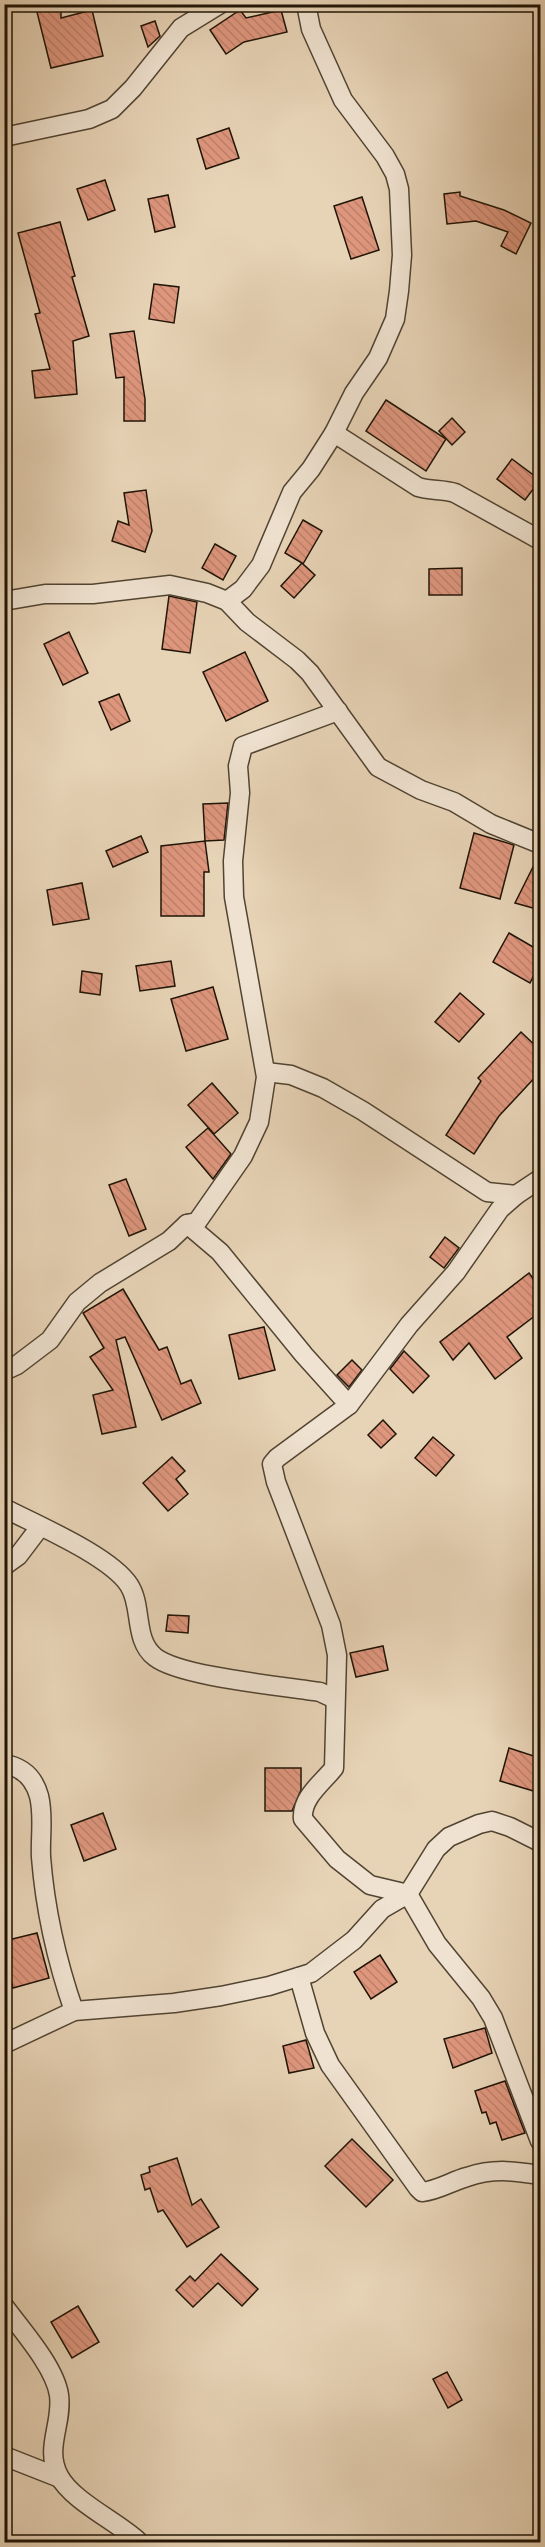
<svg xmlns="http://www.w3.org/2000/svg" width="545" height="2547" viewBox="0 0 545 2547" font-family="'IM FELL Great Primer',serif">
<defs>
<pattern id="building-back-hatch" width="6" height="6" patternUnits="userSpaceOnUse" patternTransform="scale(1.5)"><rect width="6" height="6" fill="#de967d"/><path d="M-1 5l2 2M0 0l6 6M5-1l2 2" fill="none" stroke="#be806b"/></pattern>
</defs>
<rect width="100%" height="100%" fill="#e7d3b6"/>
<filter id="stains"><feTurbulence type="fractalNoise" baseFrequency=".00333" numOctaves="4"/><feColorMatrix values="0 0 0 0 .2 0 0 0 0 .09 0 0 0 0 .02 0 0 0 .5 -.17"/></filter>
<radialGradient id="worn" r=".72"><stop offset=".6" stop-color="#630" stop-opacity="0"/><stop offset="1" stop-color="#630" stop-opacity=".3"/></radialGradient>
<!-- building -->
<g fill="url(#building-back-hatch)" stroke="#1f1406" stroke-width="1.5">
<path d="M35 4H61V18L92 10 103 56 51 68Z"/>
<path d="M240 10 246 18 281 10 287 32 244 42 226 54 210 30Z"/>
<path d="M155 21 160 36 148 47 141 26Z"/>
<path d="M229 128 239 158 206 169 197 139Z"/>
<path d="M105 180 115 210 88 220 77 189Z"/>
<path d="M460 192V196L504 210 531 223 516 254 501 246 508 232 476 221 447 224 444 194Z"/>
<path d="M168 195 175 227 155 232 148 199Z"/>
<path d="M362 197 379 250 351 259 334 206Z"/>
<path d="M60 222 75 276 72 277 89 336 73 341 77 394 35 398 32 371 50 369 35 314 40 313 18 233Z"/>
<path d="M154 284 179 287 174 323 149 319Z"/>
<path d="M134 331 145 399V421H124V377L116 378 110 334Z"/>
<path d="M386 400 446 439 426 471 366 431Z"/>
<path d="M452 418 465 432 452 445 439 431Z"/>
<path d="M512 459 540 480 525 500 497 479Z"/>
<path d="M146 490 152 531 145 552 112 541 118 521 129 525 124 493Z"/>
<path d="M303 520 322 531 303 564 315 575 294 598 281 586 302 563 285 553Z"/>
<path d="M215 544 236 556 223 580 202 568Z"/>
<path d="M462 568V595H429V569Z"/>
<path d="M169 596 197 602 190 653 162 649Z"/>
<path d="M69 632 88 673 63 685 44 644Z"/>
<path d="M245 652 268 701 226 721 203 672Z"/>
<path d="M119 694 130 721 111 730 99 702Z"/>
<path d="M228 803 224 840 205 841 203 804Z"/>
<path d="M474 833 514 845 500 899 460 888Z"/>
<path d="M141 836 148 852 113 867 106 851Z"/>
<path d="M205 841 209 872H204V916H161V846Z"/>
<path d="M539 855H540V910L515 903Z"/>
<path d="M82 883 89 919 53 925 47 890Z"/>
<path d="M509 933 540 951V963L530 983 493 962Z"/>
<path d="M171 961 175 986 140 991 136 966Z"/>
<path d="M82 971 102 974 100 995 80 992Z"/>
<path d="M213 987 228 1039 186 1051 171 999Z"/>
<path d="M460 993 484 1014 459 1042 435 1022Z"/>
<path d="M521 1032 540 1050V1072L499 1116 474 1154 446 1135 481 1081 478 1078Z"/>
<path d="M212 1083 238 1113 214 1134 188 1105Z"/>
<path d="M208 1128 231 1154 213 1179 186 1147Z"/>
<path d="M126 1179 146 1229 129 1236 109 1185Z"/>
<path d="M445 1237 459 1248 444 1268 430 1257Z"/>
<path d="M529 1273 540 1288V1312L507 1337 522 1358 495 1379 469 1343 453 1360 440 1342Z"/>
<path d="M123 1289 159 1350 167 1347 181 1384 191 1380 201 1403 162 1420 125 1337 116 1340 136 1427 102 1434 93 1395 113 1390 90 1357 104 1348 83 1313Z"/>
<path d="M264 1327 275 1370 239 1379 229 1335Z"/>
<path d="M404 1351 429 1376 413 1393 390 1369Z"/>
<path d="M352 1360 362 1370 349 1387 337 1375Z"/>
<path d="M383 1420 396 1434 381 1448 368 1435Z"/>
<path d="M433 1437 454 1455 436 1476 415 1458Z"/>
<path d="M172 1457 185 1471 176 1479 188 1494 168 1511 143 1483Z"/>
<path d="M168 1615 189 1616 188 1633 166 1631Z"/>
<path d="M383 1646 388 1670 356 1677 350 1653Z"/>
<path d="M509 1748 540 1758V1793L500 1781Z"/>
<path d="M265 1768H301V1790L292 1811H265Z"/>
<path d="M103 1813 116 1849 84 1861 71 1825Z"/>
<path d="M37 1933 49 1978 13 1988 4 1957V1941Z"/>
<path d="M380 1955 397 1982 371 1999 354 1972Z"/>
<path d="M485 2028 492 2053 453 2068 444 2039Z"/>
<path d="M306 2040 314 2068 289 2073 283 2046Z"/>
<path d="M505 2081 525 2133 502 2140 496 2122 490 2124 486 2112 482 2113 475 2091Z"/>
<path d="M352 2139 393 2180 366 2207 325 2166Z"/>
<path d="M177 2158 192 2205 201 2199 219 2227 187 2247 163 2210 158 2212 150 2188 145 2190 141 2175 150 2172 149 2167Z"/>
<path d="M221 2254 258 2289 242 2306 218 2283 193 2307 176 2290 190 2276 195 2281Z"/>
<path d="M78 2306 99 2342 72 2358 51 2322Z"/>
<path d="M447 2372 462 2400 448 2408 433 2379Z"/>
</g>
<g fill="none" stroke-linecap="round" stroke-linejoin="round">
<defs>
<g id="street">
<path d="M4 137 89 119 112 109 133 88 181 28 220 4"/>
<path d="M334 433 418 487C430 491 443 489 455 493L540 540"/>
<path d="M4 601 45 594H93L170 585 207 593 227 601 247 622 297 660 310 673 378 767 421 790 454 802 491 824 540 844"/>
<path d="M227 601 243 589 261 565 292 492 311 469 334 433 354 393 378 358 395 319 399 291 402 255 399 189 395 174 385 156 343 100 311 29 306 4"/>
<path d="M266 1072 291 1075 323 1088 363 1111 487 1192 516 1195"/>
<path d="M540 1179 516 1195 500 1209 456 1272 409 1325 349 1405 277 1458 272 1464 276 1482 331 1625 337 1655 334 1768C322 1783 301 1798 303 1819L337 1859 370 1885 408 1894 437 1944 481 1998 493 2018 540 2141"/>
<path d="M187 1224 220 1252 304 1355 349 1405"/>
<path d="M4 1371 17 1365 50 1340 77 1302 100 1283 169 1241 187 1224 197 1222 243 1156 259 1122 266 1077 234 897 233 861 240 793 238 766 243 746 338 711"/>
<path d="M4 1508C37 1525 110 1556 129 1585 143 1606 133 1640 155 1657 180 1677 284 1686 320 1692L335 1699"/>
<path d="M4 1566 18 1556 40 1527"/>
<path d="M4 1764C23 1767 34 1778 39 1796 44 1816 40 1837 41 1857 45 1908 57 1962 74 2011"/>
<path d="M299 1977 315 2033 330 2065 418 2188 422 2192C439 2190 452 2181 467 2177 494 2168 513 2171 540 2175"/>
<path d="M4 2044 74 2011 174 2003 221 1996 269 1986 311 1973 354 1940 382 1909 408 1894 436 1849 449 1837 479 1824 492 1821 510 1827 540 1842"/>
<path d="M4 2306C21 2329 55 2367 59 2395 63 2424 44 2448 59 2476 72 2501 118 2522 139 2542"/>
<path d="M4 2456 60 2478"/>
</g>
</defs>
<!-- street casing -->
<use href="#street" stroke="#514432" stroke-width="21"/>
<!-- street -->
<use href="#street" stroke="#efe2d0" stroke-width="18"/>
</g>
<!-- margin -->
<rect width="545" height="2547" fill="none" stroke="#e7d3b6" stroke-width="24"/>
<rect x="6" y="6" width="533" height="2535" fill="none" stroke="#1f1406" stroke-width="3"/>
<rect x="12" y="12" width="521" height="2523" fill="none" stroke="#1f1406" stroke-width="1.5"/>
<rect width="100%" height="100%" filter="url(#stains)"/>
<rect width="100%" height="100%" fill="url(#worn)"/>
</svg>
